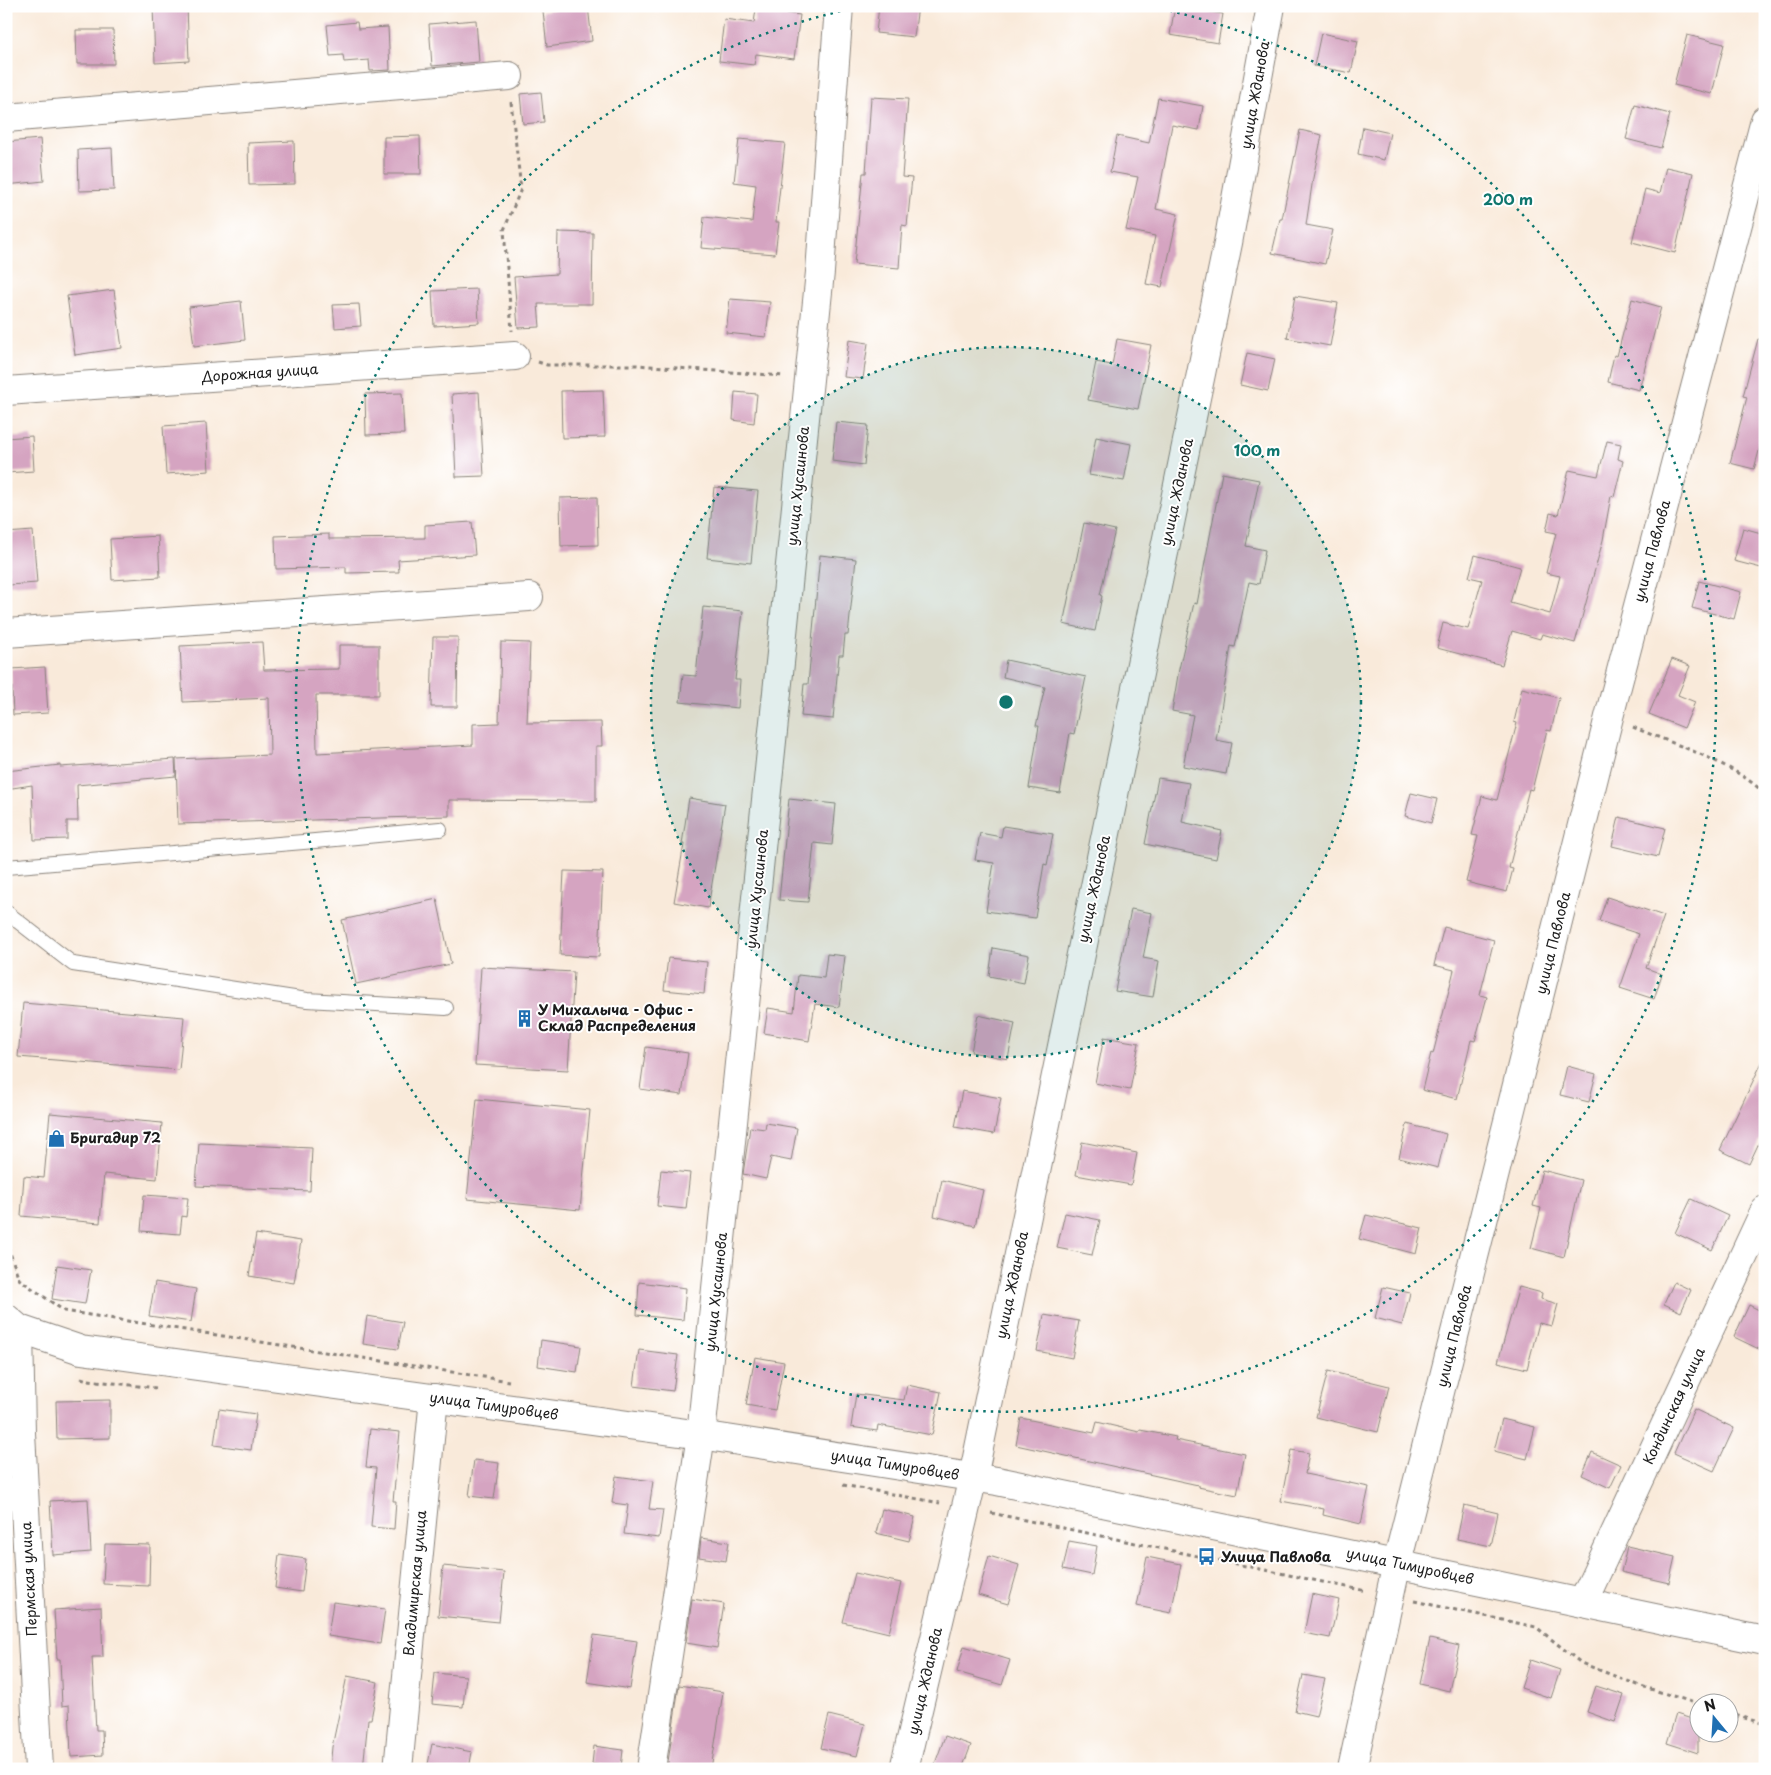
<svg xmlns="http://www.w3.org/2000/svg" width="1771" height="1775" viewBox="0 0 1771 1775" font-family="'Playpen Sans',sans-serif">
<rect width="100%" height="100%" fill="#fff"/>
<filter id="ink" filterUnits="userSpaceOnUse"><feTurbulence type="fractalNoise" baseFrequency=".02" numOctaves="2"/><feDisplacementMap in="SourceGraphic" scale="10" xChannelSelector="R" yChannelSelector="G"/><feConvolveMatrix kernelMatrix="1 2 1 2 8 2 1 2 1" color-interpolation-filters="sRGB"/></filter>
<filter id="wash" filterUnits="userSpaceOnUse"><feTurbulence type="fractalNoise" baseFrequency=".0096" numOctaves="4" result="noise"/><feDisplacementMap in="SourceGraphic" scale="20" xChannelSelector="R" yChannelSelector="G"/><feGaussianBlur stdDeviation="1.12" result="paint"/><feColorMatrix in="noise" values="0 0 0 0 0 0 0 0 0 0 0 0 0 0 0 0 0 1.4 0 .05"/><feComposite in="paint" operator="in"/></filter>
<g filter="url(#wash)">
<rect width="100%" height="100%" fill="#f9eada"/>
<g id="blocks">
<!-- building -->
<g fill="#d5a4c1">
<path d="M153 6H187L189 61 155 63Z"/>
<path d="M579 6H588L592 41 547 47 543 11Z"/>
<path d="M879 6H918L914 37 876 33Z"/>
<path d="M1175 6 1223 14 1218 43 1170 35Z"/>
<path d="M756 9 800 15 794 59 756 54 754 65 719 61 724 19 754 23Z"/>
<path d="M476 20 479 62 432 66 429 24Z"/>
<path d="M357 22 358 29 388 27 390 70 370 71 369 60 344 62 343 55 330 56 327 25Z"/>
<path d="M76 30H113L114 64H77Z"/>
<path d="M1321 33 1358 41 1351 73 1314 66Z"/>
<path d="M1687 35 1724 44 1712 94 1674 85Z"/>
<path d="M541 92 544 122 523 124 520 94Z"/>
<path d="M871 97 908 99 902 177 912 178 907 226 902 225 899 268 854 264 863 173H866Z"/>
<path d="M1158 98 1203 106 1199 130 1172 125 1156 209 1178 214 1162 287 1146 284 1155 236 1126 230 1138 177 1110 172 1117 136 1149 143Z"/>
<path d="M1635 105 1670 114 1661 148 1626 139Z"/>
<path d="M1363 127 1390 133 1384 160 1358 154Z"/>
<path d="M1300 130 1322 135 1313 178 1306 225 1333 230 1325 264 1272 253 1280 219H1282Z"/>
<path d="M420 136 421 174H384V137Z"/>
<path d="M40 139 44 181 6 185V142Z"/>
<path d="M739 139 785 143 776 222H779L775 254 701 248 704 217 752 222 756 185 734 182Z"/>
<path d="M294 141 295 184 249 185 248 143Z"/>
<path d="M112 148 114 190 79 191 78 150Z"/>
<path d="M1666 167 1693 173 1675 253 1632 242 1645 189 1660 193Z"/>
<path d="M558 232 593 233 592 304H538L540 327 518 328 514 277 557 274Z"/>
<path d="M477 289 479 323 434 326 432 291Z"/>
<path d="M114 290 122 348 75 355 67 296Z"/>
<path d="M1295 296 1338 303 1330 346 1287 338Z"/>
<path d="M730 299 770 302 766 337 726 333Z"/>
<path d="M1632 299 1661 307 1639 390 1608 382 1614 355 1617 356Z"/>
<path d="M241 301 245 340 194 346 189 307Z"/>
<path d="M359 304 361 326 335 328 333 305Z"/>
<path d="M1117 339 1151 345 1138 409 1088 400 1096 362 1112 365Z"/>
<path d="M1758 339 1765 340V429L1754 469 1730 463 1747 397 1743 396Z"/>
<path d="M849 340 868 343 863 379 844 377Z"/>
<path d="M1247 353 1275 359 1268 391 1240 385Z"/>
<path d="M603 390 605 437 562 438 561 391Z"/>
<path d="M479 392 484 476 456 477 452 394Z"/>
<path d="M735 392 757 394 754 423 733 420Z"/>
<path d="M402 393 404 434 366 435 365 394Z"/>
<path d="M836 422 868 425 864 465 832 461Z"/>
<path d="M206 423 209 471 166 474 163 426Z"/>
<path d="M32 436 34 471 6 473V438Z"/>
<path d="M1096 437 1131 444 1124 481 1089 475Z"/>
<path d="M1607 441 1621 444 1618 459 1623 461 1614 497 1611 496 1603 540 1575 643 1542 634 1540 639 1512 631 1502 665 1437 648 1443 623 1468 629 1482 580 1469 577 1475 555 1520 567 1510 603 1550 614 1560 576 1546 573 1556 533 1546 531 1550 513 1558 515 1569 470 1598 476Z"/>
<path d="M1222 473 1259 480 1246 546 1265 550 1259 584 1249 582 1235 647 1231 646 1216 740 1232 743 1226 774 1183 766 1193 715 1172 711 1179 669 1194 603 1197 604Z"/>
<path d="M714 487 758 491 751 563 707 558Z"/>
<path d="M597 497 598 545 561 546 560 498Z"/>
<path d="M472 522 475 555 398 560 399 572 346 573V567L276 569 275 536 329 534V539L425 538V525Z"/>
<path d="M1084 523 1115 530 1100 595 1102 596 1095 631 1063 624Z"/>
<path d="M1743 528 1765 534V569L1734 561Z"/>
<path d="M33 531 37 583 9 585V579H6V533Z"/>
<path d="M158 536 160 577 112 580 110 539Z"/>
<path d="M820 555 856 559 848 635H845L843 655H839L833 719 801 716 804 684H808Z"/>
<path d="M1699 581 1741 592 1734 619 1692 608Z"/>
<path d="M703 607 743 611 735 680H740L738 708 680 702 683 675 696 676Z"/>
<path d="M433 637H458L457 707H431Z"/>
<path d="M262 642 264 670 339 669V645H379V695H316L317 753 473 745V724L499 723 501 642 530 643 527 723 601 722 602 746H596V801L449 800V816L178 824 176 759 270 755 269 698 183 702 180 646Z"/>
<path d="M1672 659 1690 666 1678 695 1695 702 1684 728 1649 714Z"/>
<path d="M1006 660 1086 677 1074 734 1070 733 1060 793 1029 788 1039 726H1036L1045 687 1003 677Z"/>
<path d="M45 667 48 713 13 715 11 669Z"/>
<path d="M1522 688 1559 698 1551 731 1547 730 1532 790 1529 789 1509 868 1513 869 1507 892 1466 882 1478 836 1472 835 1482 796 1497 800 1517 723 1514 722Z"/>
<path d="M175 759 176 776 77 785 78 821H67V839L34 840 32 785 6 789V771L60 765V767Z"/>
<path d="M1158 778 1189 783 1182 822 1222 831 1216 859 1145 844Z"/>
<path d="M1411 793 1437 799 1431 823 1405 816Z"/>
<path d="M689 798 725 804 708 908 674 902 684 844H682Z"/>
<path d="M789 799 836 804 832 845 814 843 808 902 779 900Z"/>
<path d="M1619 817 1665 828 1658 857 1612 846Z"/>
<path d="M1003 826 1053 834 1047 865 1044 864 1035 918 986 911 994 863 975 860 980 833 1001 837Z"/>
<path d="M564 871 603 872 599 957 560 955Z"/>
<path d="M1607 897 1664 916 1646 968 1662 974 1654 999 1620 988 1639 934 1599 921Z"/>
<path d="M437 899 451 964 356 984 342 920Z"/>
<path d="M1131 909 1152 913 1143 958 1159 961 1153 997 1115 991Z"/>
<path d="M1444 927 1494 940 1480 995 1487 997 1475 1041 1471 1040 1457 1099 1422 1090 1431 1053 1433 1054 1454 970 1434 965Z"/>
<path d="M993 948 1029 955 1024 983 989 976Z"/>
<path d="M827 954 845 956 839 1007 815 1004 809 1041 764 1033 768 1008 794 1012 798 975 824 978Z"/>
<path d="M668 958 707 962 704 994 664 990Z"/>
<path d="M481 967 574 972 568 1070 475 1065Z"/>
<path d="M23 1003 184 1017 179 1070 18 1057Z"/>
<path d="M978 1015 1015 1023 1008 1059 971 1052Z"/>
<path d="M1104 1037 1139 1043 1130 1090 1095 1083Z"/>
<path d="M646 1047 688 1053 682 1095 640 1089Z"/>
<path d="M1765 1056V1130L1749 1164 1720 1150Z"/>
<path d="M1567 1066 1596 1074 1589 1102 1560 1095Z"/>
<path d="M962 1091 1001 1098 994 1134 955 1127Z"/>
<path d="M477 1099 590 1110 580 1210 467 1199Z"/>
<path d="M50 1113 162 1123 157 1179 104 1174 100 1223 21 1216 24 1176 44 1178Z"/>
<path d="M766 1123 797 1128 791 1161 771 1157 766 1179 743 1174 750 1127 765 1129Z"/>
<path d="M1407 1124 1446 1134 1438 1168 1399 1158Z"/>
<path d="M1082 1142 1137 1153 1131 1185 1076 1175Z"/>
<path d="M199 1143 312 1148 310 1191 196 1186Z"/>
<path d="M661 1170 690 1173 686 1209 657 1206Z"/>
<path d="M1542 1170 1581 1180 1564 1257 1531 1248 1541 1208 1533 1206Z"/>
<path d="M942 1180 983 1190 975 1226 934 1216Z"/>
<path d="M144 1195 188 1198 186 1217 182 1216 180 1234 141 1231Z"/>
<path d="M1691 1199 1728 1216 1712 1250 1675 1233Z"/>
<path d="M1065 1213 1100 1220 1092 1255 1057 1248Z"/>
<path d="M1366 1215 1422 1228 1416 1254 1359 1239Z"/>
<path d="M256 1234 301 1241 294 1283 249 1276Z"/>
<path d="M57 1265 91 1270 85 1304 52 1299Z"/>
<path d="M155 1282 196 1289 191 1322 149 1316Z"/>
<path d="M639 1282 686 1288 683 1320 637 1315Z"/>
<path d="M1674 1282 1691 1290 1681 1312 1664 1304Z"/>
<path d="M1383 1287 1410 1293 1402 1325 1375 1318Z"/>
<path d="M1519 1287 1542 1293 1541 1299 1558 1304 1552 1326 1539 1323 1527 1369 1498 1362Z"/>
<path d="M1749 1305 1765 1313V1352L1734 1337Z"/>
<path d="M1044 1315 1079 1321 1072 1358 1037 1351Z"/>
<path d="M367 1316 403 1322 398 1349 363 1344Z"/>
<path d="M541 1340 581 1346 577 1372 538 1366Z"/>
<path d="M639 1350 678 1355 673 1391 634 1386Z"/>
<path d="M755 1357 784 1362 775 1410 746 1405Z"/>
<path d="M1328 1371 1389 1386 1378 1432 1316 1417Z"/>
<path d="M907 1385 941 1392 932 1435 878 1425 877 1431 851 1427 856 1394 904 1400Z"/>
<path d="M110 1400V1438L57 1439 56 1401Z"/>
<path d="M219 1409 256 1414 251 1450 214 1445Z"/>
<path d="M1694 1409 1734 1428 1714 1471 1674 1453Z"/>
<path d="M1021 1418 1094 1433 1097 1422 1139 1432 1140 1430 1176 1437 1175 1440 1245 1454 1237 1495 1198 1487V1485L1016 1445Z"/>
<path d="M1502 1419 1535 1427 1527 1459 1494 1451Z"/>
<path d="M370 1429 400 1432 393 1501H396L394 1529 371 1527 376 1468 366 1467Z"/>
<path d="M1291 1450 1309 1453 1305 1474 1369 1487 1361 1524 1323 1515 1324 1509 1281 1501Z"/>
<path d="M1592 1452 1621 1465 1610 1488 1582 1475Z"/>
<path d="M474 1460 499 1463 494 1499 469 1496Z"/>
<path d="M616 1476 653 1481 649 1509 663 1510 659 1538 624 1534 628 1505 612 1503Z"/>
<path d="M88 1499 91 1552 53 1555 50 1501Z"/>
<path d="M1464 1505 1498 1513 1491 1546 1457 1539Z"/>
<path d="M882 1509 915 1517 909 1541 876 1533Z"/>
<path d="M701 1538 729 1542 726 1561 699 1557Z"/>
<path d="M1069 1541 1097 1546 1092 1575 1063 1569Z"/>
<path d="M105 1544 150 1545 149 1586 103 1584Z"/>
<path d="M1627 1546 1675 1557 1669 1583 1621 1572Z"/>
<path d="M279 1555 306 1559 302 1592 275 1588Z"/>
<path d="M989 1556 1019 1565 1008 1604 978 1595Z"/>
<path d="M1147 1557 1181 1564 1171 1613 1137 1606Z"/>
<path d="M443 1566 504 1572 499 1622 438 1616Z"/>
<path d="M855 1573 901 1583 889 1633 843 1622Z"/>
<path d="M1312 1594 1339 1600 1330 1638 1304 1633Z"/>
<path d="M692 1599 724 1604 717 1648 686 1643Z"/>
<path d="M333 1602 385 1609 380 1644 328 1636Z"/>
<path d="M101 1607 103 1657H92L96 1730H102L103 1755 71 1757 69 1705 62 1706 60 1659H57L54 1610Z"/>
<path d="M594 1635 637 1641 630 1689 587 1682Z"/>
<path d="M1430 1639 1459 1646 1449 1691 1420 1684Z"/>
<path d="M964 1646 1010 1660 1002 1685 957 1672Z"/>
<path d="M1530 1660 1560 1670 1551 1698 1521 1688Z"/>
<path d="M435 1673 466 1676 463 1707 432 1704Z"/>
<path d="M1303 1675 1325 1679 1316 1716 1295 1711Z"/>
<path d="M347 1676 378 1682 371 1719H368L363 1769H330L332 1747Z"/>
<path d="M679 1685 723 1692 711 1769H667Z"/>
<path d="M1596 1686 1624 1695 1615 1722 1587 1712Z"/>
<path d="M1676 1714 1698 1721V1753L1667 1743Z"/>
<path d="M829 1715 865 1724 857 1756 821 1748Z"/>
<path d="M945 1736 971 1745 962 1769H933Z"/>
<path d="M432 1744 472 1752 469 1769H427Z"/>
<path d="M594 1746 623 1750 621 1768 592 1764Z"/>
</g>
</g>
</g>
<g filter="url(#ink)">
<use href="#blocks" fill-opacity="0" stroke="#8a837b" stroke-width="1"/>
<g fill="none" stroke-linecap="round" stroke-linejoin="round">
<defs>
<g id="service">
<path d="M6 867 315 841 440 829"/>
<path d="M6 912 73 964 307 1000 446 1008"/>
</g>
<g id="minor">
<path d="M6 118 509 76"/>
<path d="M6 391 515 356"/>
<path d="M6 633 529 597"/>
<path d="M19 1329 21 1433 39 1769"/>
<path d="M1583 1602 1765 1210"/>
<path d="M398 1769 434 1398"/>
<path d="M651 1769 701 1435 820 272 839 6"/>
<path d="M904 1769 973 1477 1228 243 1271 6"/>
<path d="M1352 1769 1397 1563 1481 1229 1609 717 1765 120"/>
</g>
<path id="primary" d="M6 1318 19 1329 81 1350 701 1435 997 1481 1765 1641"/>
</defs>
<!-- service casing -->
<use href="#service" stroke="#8a837b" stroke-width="16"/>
<!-- minor casing -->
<use href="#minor" stroke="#8a837b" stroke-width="30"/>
<!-- primary casing -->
<use href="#primary" stroke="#8a837b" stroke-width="30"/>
<!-- path -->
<g stroke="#8a837b" stroke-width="3" stroke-dasharray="4 4" stroke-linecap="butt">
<path d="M511 102 521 189 504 230 512 331"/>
<path d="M538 362 547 365H637L783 376"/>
<path d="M1633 727C1675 745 1733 762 1765 794"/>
<path d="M8 1247 19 1279 64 1311 509 1381"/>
<path d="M81 1378 88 1380 156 1388"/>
<path d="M843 1485 940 1503"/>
<path d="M991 1513 1366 1591"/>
<path d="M1414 1601 1536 1627 1581 1663 1638 1685 1698 1704"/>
<path d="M1728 1713 1765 1724"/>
</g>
<!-- service -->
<use href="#service" stroke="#fff" stroke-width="14"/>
<!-- minor -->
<use href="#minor" stroke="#fff" stroke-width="28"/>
<!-- primary -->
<use href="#primary" stroke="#fff" stroke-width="28"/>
</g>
</g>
<!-- distance rings -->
<circle cx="1006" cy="702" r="355" fill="#0f766e" fill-opacity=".12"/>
<g fill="none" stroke="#0f766e" stroke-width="2.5" stroke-dasharray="2.5 5">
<circle cx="1006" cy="702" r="355"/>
<path d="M1148 6A710 710 0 1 1 864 6"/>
</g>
<!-- icons -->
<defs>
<symbol id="building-bare" viewBox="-9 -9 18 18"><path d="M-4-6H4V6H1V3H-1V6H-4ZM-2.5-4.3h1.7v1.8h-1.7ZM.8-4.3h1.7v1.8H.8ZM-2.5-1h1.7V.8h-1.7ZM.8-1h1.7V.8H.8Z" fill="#1f6fb2" stroke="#fff" stroke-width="2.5" paint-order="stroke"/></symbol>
<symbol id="shop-bare" viewBox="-9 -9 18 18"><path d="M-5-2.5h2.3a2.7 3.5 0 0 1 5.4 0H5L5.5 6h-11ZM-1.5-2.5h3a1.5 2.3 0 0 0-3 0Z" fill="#1f6fb2" stroke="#fff" stroke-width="2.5" paint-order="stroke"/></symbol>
<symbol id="bus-bare" viewBox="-9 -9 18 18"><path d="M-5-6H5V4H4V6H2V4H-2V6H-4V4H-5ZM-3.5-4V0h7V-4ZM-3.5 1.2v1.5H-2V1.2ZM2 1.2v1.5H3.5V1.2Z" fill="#1f6fb2" stroke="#fff" stroke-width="2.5" paint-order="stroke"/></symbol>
</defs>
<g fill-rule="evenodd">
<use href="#building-bare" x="512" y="1006" width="25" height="25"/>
<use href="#shop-bare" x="44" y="1126" width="25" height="25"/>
<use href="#bus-bare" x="1194" y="1544" width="25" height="25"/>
</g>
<g text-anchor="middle" stroke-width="4" stroke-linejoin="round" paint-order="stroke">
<!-- street labels -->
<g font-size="14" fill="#1c1c1c" stroke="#fff">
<text transform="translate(1255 95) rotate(-80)" y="5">улица Жданова</text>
<text transform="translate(260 373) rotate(-4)" y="5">Дорожная улица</text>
<text transform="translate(798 486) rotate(-84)" y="5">улица Хусаинова</text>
<text transform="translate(1177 492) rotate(-78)" y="5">улица Жданова</text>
<text transform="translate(1652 551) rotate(-75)" y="5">улица Павлова</text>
<text transform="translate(757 889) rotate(-84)" y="5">улица Хусаинова</text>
<text transform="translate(1094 889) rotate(-78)" y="5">улица Жданова</text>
<text transform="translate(1553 943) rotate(-76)" y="5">улица Павлова</text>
<text transform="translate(1012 1285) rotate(-78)" y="5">улица Жданова</text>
<text transform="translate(716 1292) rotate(-84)" y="5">улица Хусаинова</text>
<text transform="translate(1454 1336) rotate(-76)" y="5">улица Павлова</text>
<text transform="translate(494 1406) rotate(8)" y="5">улица Тимуровцев</text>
<text transform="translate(1674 1406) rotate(-65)" y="5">Кондинская улица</text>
<text transform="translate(895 1465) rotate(9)" y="5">улица Тимуровцев</text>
<text transform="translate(1410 1566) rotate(12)" y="5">улица Тимуровцев</text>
<text transform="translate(29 1579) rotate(-93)" y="5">Пермская улица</text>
<text transform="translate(415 1583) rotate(-85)" y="5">Владимирская улица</text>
<text transform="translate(925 1681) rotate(-77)" y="5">улица Жданова</text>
</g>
<!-- poi labels -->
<g font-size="14" font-weight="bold" fill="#1c1c1c" stroke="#fff" text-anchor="start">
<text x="538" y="1015">У Михалыча - Офис -<tspan x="538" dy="16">Склад Распределения</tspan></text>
<text x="70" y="1143">Бригадир 72</text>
<text x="1221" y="1562">Улица Павлова</text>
</g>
</g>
<circle cx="1006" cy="702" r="8" fill="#0f766e" stroke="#fff" stroke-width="2.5"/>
<g font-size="15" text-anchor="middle" font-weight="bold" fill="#0f766e" stroke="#fff" stroke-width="4" stroke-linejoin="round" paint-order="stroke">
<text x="1508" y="205">200 m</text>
<text x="1257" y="456">100 m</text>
</g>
<!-- margin -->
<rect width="1771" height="1775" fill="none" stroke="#fff" stroke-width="25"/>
<!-- north arrow -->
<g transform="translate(1714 1718) rotate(342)"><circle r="24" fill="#ffffff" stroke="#a4a4a4"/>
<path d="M0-4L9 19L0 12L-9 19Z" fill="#1f6fb2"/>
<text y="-8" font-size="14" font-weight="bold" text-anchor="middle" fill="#1c1c1c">N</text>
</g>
</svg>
